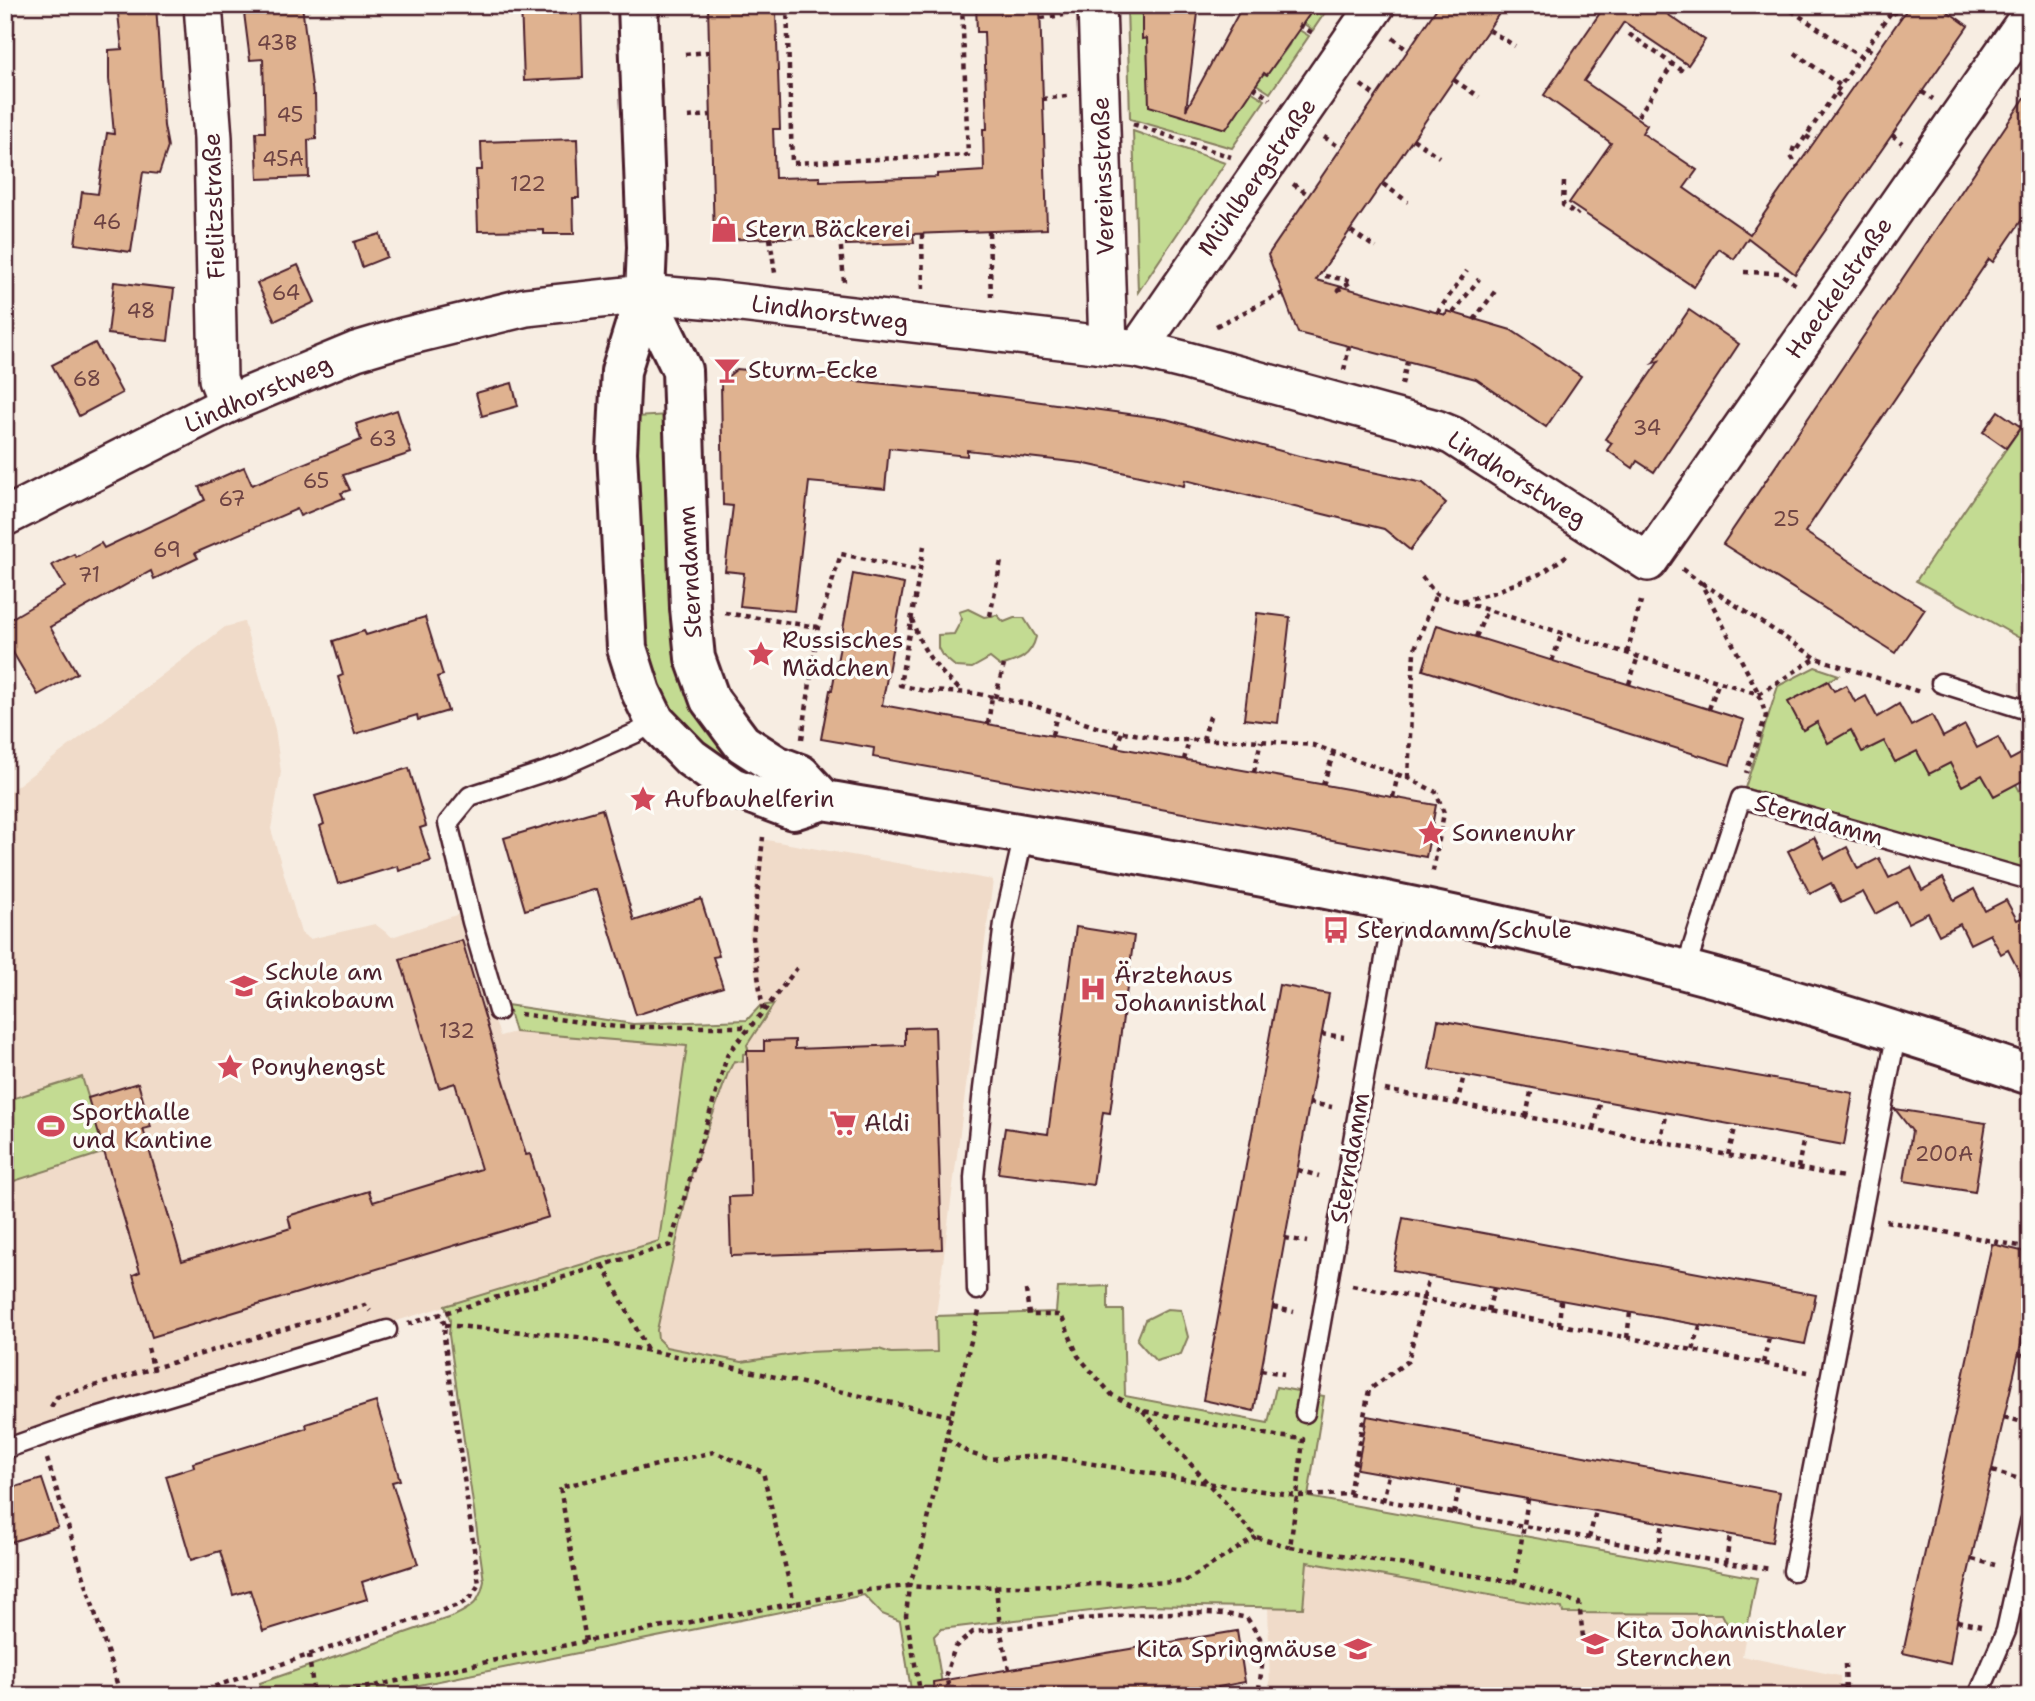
<svg xmlns="http://www.w3.org/2000/svg" width="2035" height="1701" viewBox="0 0 2035 1701" font-family="'Shantell Sans',sans-serif">
<rect width="100%" height="100%" fill="#f7ede2"/>
<filter id="ink" filterUnits="userSpaceOnUse"><feTurbulence type="fractalNoise" baseFrequency=".0143" numOctaves="2"/><feDisplacementMap in="SourceGraphic" scale="14" xChannelSelector="R" yChannelSelector="G"/><feConvolveMatrix kernelMatrix="1 2 1 2 8 2 1 2 1" color-interpolation-filters="sRGB"/></filter>
<g filter="url(#ink)">
<!-- built -->
<g fill="#f0dbc9">
<path d="M244 622 275 729 281 772 271 829 301 933 310 939 375 924 392 937 459 914 500 1036 515 1032 687 1046 659 1241 5 1440V795L225 627Z"/>
<path d="M761 839 993 880 936 1316 938 1352 891 1353 879 1349 807 1352 742 1362 666 1347 658 1339 657 1330 692 1172 728 1073 734 1061 743 1054 747 1045 774 1005 760 1006 749 937Z"/>
<path d="M1301 1550 1444 1587 1562 1608 1563 1613 1722 1614 1740 1629 1748 1623 1742 1656 1840 1676 1841 1696H1270L1268 1602Z"/>
</g>
<!-- green -->
<g fill="#c3db92" stroke="#867d5e" stroke-width="2">
<path d="M1127 5H1142V38H1147L1150 106 1226 128 1251 91 1265 100 1232 148 1130 119Z"/>
<path d="M1316 5H1330L1313 30 1301 22 1304 17 1307 18Z"/>
<path d="M1296 28 1309 36 1270 93 1256 84 1263 73 1267 75 1289 45Z"/>
<path d="M1133 131 1225 163 1138 292Z"/>
<path d="M2030 414V644L1965 607 1916 581Z"/>
<path d="M668 415 676 627 786 785 734 773 662 706 638 625 641 523 636 417Z"/>
<path d="M968 609 984 617 997 615 1004 622 1014 618H1024L1036 637C1031 657 1018 661 1000 666L990 658 972 668 956 667 942 655 938 648V635L954 634 962 619 959 612Z"/>
<path d="M1815 667 1839 675 1789 702 1803 730 1817 722 1828 743 1851 730 1863 752 1884 741 1895 762 1917 751 1929 774 1950 763 1962 786 1982 775 1994 796 2016 784 2027 805 2030 804V877L1745 788 1778 686Z"/>
<path d="M774 1004 747 1045 749 1053 743 1054V1062L734 1061 728 1073 692 1172 657 1330 658 1339 666 1347 742 1362 807 1352 879 1349 891 1353 937 1352 936 1316 1056 1312 1058 1288 1108 1286V1310H1123L1125 1396 1268 1423 1276 1387 1324 1396 1308 1497 1757 1578 1748 1623 1731 1632 1722 1614 1563 1613 1562 1608 1307 1562 1303 1608 1140 1605 941 1629 934 1636 944 1696H912L900 1621 882 1614 864 1595 365 1696H263L260 1683 454 1616C473 1607 480 1602 484 1581L449 1335 450 1320 445 1306 659 1241 687 1046 515 1032 507 1005 633 1024 747 1020 760 1006Z"/>
<path d="M82 1077 105 1152 5 1184V1101Z"/>
<path d="M1167 1309 1181 1310 1188 1337 1181 1354 1156 1361 1137 1340 1145 1320Z"/>
</g>
<!-- building -->
<g fill="#dfb290" stroke="#4a1f2b" stroke-width="2">
<path d="M117 5H156L164 126 168 147 159 174 143 172 131 252 75 244 82 192 98 194 107 133 114 134 109 79V50L122 49Z"/>
<path d="M243 5H302L313 95H315L316 139 308 140 309 177 258 179 256 132H265L263 59 250 60Z"/>
<path d="M521 5H581L583 78 524 81Z"/>
<path d="M708 5H767L768 13H776L780 129H773L775 178 820 177V181L937 177V174L984 171 983 129H987L984 32H977L976 5H1040L1047 229 913 234 914 243 846 245V236L714 240Z"/>
<path d="M1142 5H1199L1186 110 1243 5H1316L1267 75 1264 73 1226 129 1149 106 1147 38 1142 39Z"/>
<path d="M1439 5H1505L1316 280 1446 315 1447 311 1511 330 1581 376 1546 427 1476 379 1298 333 1268 255Z"/>
<path d="M1601 5H1654L1705 40 1688 65 1624 22 1584 81 1647 125 1642 133 1697 170 1684 188 1750 234 1910 5H1939L1968 26 1795 274 1748 238 1734 259 1719 249 1694 287 1569 203 1611 143 1544 95 1604 7Z"/>
<path d="M2030 90V208L1993 262 1989 259 1805 532 1894 590 1925 609 1895 653 1723 544Z"/>
<path d="M577 139 579 198H573L574 234H544V230L478 231 476 170H482L481 142Z"/>
<path d="M380 234 387 257 362 267 354 242Z"/>
<path d="M298 265 315 302 275 321 257 283Z"/>
<path d="M114 282 174 289 168 341 108 334Z"/>
<path d="M1689 310 1739 344 1654 472 1637 461 1633 468 1607 450 1612 443 1605 439 1659 361 1653 363Z"/>
<path d="M95 343 122 393 79 416 52 365Z"/>
<path d="M737 369 974 393 1166 419 1299 456 1423 483 1446 503 1410 550 1384 529 1185 480 1184 486 1081 463 967 450V456L889 448 885 489 809 482 794 611 740 606 744 573 725 571 733 506 723 505 721 382Z"/>
<path d="M512 383 518 406 482 416 476 393Z"/>
<path d="M397 410 411 453 343 475 350 490 341 493 344 498 300 516 297 509 195 553 198 558 154 579 151 571 50 627 77 673 38 695 5 639V622L65 587 52 565 74 554 76 557 101 543 104 548 205 500 199 487 244 467 252 485 361 440 356 424Z"/>
<path d="M1998 411 2021 427 2006 448 1983 432Z"/>
<path d="M853 574 904 584 882 705 1436 805 1426 857 873 757 874 748 821 739 830 690H832Z"/>
<path d="M1257 613 1290 617 1278 723 1244 719Z"/>
<path d="M425 617 443 675 437 677 448 711 418 720 417 715 355 734 338 677 343 675 333 641 364 631 366 635Z"/>
<path d="M1437 625 1744 720 1730 765 1423 670Z"/>
<path d="M1828 681 1834 691 1846 685 1855 702 1866 696 1877 717 1899 704 1911 726 1932 715 1943 737 1965 725 1977 748 1998 737 2010 760 2030 749V777L1994 796 1982 775 1962 786 1950 763 1929 774 1917 751 1895 762 1884 741 1862 752 1851 730 1828 743 1817 722 1803 730 1788 702Z"/>
<path d="M409 768 426 826 420 828 431 861 399 871 398 866 338 884 320 826 324 824 315 796Z"/>
<path d="M602 809 634 921 701 899 719 956 713 957 723 987 636 1015 597 889 525 910 504 838Z"/>
<path d="M1814 837 1825 859 1847 847 1858 869 1879 858 1889 878 1911 867 1922 890 1943 878 1954 900 1974 889 1985 911 2006 900 2017 920 2030 914V993L2008 950 2001 954 1990 934 1970 944 1960 924 1939 935 1928 913 1908 923 1897 902 1875 914 1863 892 1841 903 1831 883 1810 894 1788 851Z"/>
<path d="M1076 927 1134 936 1110 1113 1103 1112 1093 1185 998 1173 1005 1128 1048 1134Z"/>
<path d="M462 940 526 1155 530 1154 549 1217 152 1337 133 1275 140 1272 88 1098 138 1083 151 1127 143 1129 182 1261 291 1228 288 1216 369 1191 373 1202 481 1169 455 1083 439 1088 400 959Z"/>
<path d="M1279 985 1329 994 1254 1411 1203 1400Z"/>
<path d="M1438 1020 1853 1093 1844 1145 1429 1069Z"/>
<path d="M935 1027 942 1249 731 1256 729 1197 751 1196 747 1051H764V1041L795 1040V1049L905 1045V1028Z"/>
<path d="M1895 1109 1986 1123 1975 1192 1904 1181 1912 1131Z"/>
<path d="M1403 1218 1816 1295 1805 1344 1393 1270Z"/>
<path d="M1992 1244 2030 1253V1305L1957 1621 1950 1664 1903 1653Z"/>
<path d="M376 1402 400 1480 392 1482 418 1564 362 1582 367 1599 263 1631 250 1590 233 1595 220 1551 191 1560 166 1476 194 1467 193 1463 307 1428 306 1424Z"/>
<path d="M1367 1416 1780 1492 1772 1542 1357 1469Z"/>
<path d="M42 1479 58 1527 5 1544V1490Z"/>
<path d="M1237 1631 1245 1682 1218 1687 1219 1696H934L933 1682Z"/>
</g>
<g fill="none" stroke-linecap="round" stroke-linejoin="round">
<defs>
<g id="lane">
<path d="M1941 683 2030 711"/>
<path d="M1685 970 1741 798 2030 880"/>
<path d="M498 1011 472 922 448 823 470 796 562 766 636 733 655 721"/>
<path d="M977 1290 974 1178 983 1089 1004 923 1024 834"/>
<path d="M1305 1413 1395 902"/>
<path d="M5 1449 76 1424 387 1330"/>
<path d="M1793 1571 1897 1031"/>
<path d="M1978 1696 2006 1631 2030 1522"/>
</g>
<g id="street">
<path d="M203 5 213 138 218 379 228 404"/>
<path d="M1097 5 1108 346"/>
<path d="M1138 349 1376 5"/>
<path d="M5 517 228 404 356 351 403 337 526 307 645 294 715 300 1138 349 1183 360 1436 429 1453 436 1648 562 2030 15"/>
</g>
<g id="secondary">
<path d="M638 5 647 247 645 294 621 371 617 452 627 648 641 692 655 721 691 758 732 787 793 810 824 800C1112 849 1402 896 1685 970 1801 1000 1916 1037 2030 1075"/>
<path d="M645 294 682 370 690 608 695 658 710 700 742 743 776 765 800 774 824 800"/>
</g>
</defs>
<!-- lane casing -->
<use href="#lane" stroke="#4a1f2b" stroke-width="23"/>
<!-- street casing -->
<use href="#street" stroke="#4a1f2b" stroke-width="42"/>
<!-- secondary casing -->
<use href="#secondary" stroke="#4a1f2b" stroke-width="44"/>
<!-- path -->
<g stroke="#4a1f2b" stroke-width="4.5" stroke-dasharray="5 5" stroke-linecap="butt">
<path d="M787 5 792 163 968 155 962 5"/>
<path d="M1783 5 1861 57"/>
<path d="M1892 11 1901 18"/>
<path d="M1041 18 1064 15"/>
<path d="M1299 25 1316 35"/>
<path d="M1489 30 1515 46"/>
<path d="M1629 34 1684 72"/>
<path d="M1393 38 1408 51"/>
<path d="M1867 48 1876 54"/>
<path d="M1795 53 1841 86"/>
<path d="M685 54 709 52"/>
<path d="M1454 80 1479 97"/>
<path d="M1361 85 1377 97"/>
<path d="M1253 87 1270 99"/>
<path d="M1922 92 1933 99"/>
<path d="M1836 93 1844 99"/>
<path d="M1042 99 1067 96"/>
<path d="M1638 116 1673 64"/>
<path d="M688 117 710 115"/>
<path d="M1133 124 1231 157"/>
<path d="M1892 135 1902 143"/>
<path d="M1806 136 1815 142"/>
<path d="M1324 137 1341 148"/>
<path d="M1413 139 1439 157"/>
<path d="M1794 147 1791 156 1798 167"/>
<path d="M1797 149 1896 5"/>
<path d="M1564 182 1563 205 1576 215 1578 213"/>
<path d="M1293 184 1309 195"/>
<path d="M1383 184 1408 202"/>
<path d="M1351 231 1376 248"/>
<path d="M989 232 991 297"/>
<path d="M922 234 923 292"/>
<path d="M840 237 844 282"/>
<path d="M770 238 775 273"/>
<path d="M1744 272 1780 273 1799 287"/>
<path d="M1325 276 1353 281"/>
<path d="M1337 291 1352 281"/>
<path d="M1437 313 1467 271"/>
<path d="M1453 313 1479 279"/>
<path d="M1474 320 1496 290"/>
<path d="M1216 326 1283 293"/>
<path d="M1344 370 1349 347"/>
<path d="M1402 385 1407 362"/>
<path d="M924 546 900 685 925 691 974 693 1032 705 1096 727 1167 740H1246L1313 745 1408 778 1436 792 1444 813 1432 876"/>
<path d="M1682 569 1701 583 1759 694 1766 716 1746 773"/>
<path d="M1422 577 1436 594 1759 694 1816 658 1920 692"/>
<path d="M1702 583 1816 658"/>
<path d="M1462 601 1492 593 1542 573 1569 554"/>
<path d="M725 613 818 627"/>
<path d="M990 616 1001 561"/>
<path d="M912 619C921 650 937 671 962 691"/>
<path d="M1476 637 1487 610"/>
<path d="M1627 653 1641 601"/>
<path d="M1552 661 1562 633"/>
<path d="M1629 684 1638 656"/>
<path d="M995 698 1004 665"/>
<path d="M1709 709 1719 681"/>
<path d="M988 724 992 697"/>
<path d="M1052 735 1057 714"/>
<path d="M802 739 818 627 841 554 918 570"/>
<path d="M1203 740 1211 713"/>
<path d="M1116 747 1122 732"/>
<path d="M1184 760 1189 740"/>
<path d="M1254 772 1261 741"/>
<path d="M1408 778 1414 651 1436 594"/>
<path d="M1323 785 1334 752"/>
<path d="M1393 797 1398 774"/>
<path d="M764 1011 797 968"/>
<path d="M520 1014 617 1027H748"/>
<path d="M1321 1034 1344 1037"/>
<path d="M1385 1090 1844 1177"/>
<path d="M1309 1103 1332 1107"/>
<path d="M1457 1104 1464 1075"/>
<path d="M1526 1117 1532 1087"/>
<path d="M1594 1129 1601 1100"/>
<path d="M1660 1142 1667 1112"/>
<path d="M1728 1155 1736 1125"/>
<path d="M1798 1168 1804 1137"/>
<path d="M1298 1170 1319 1176"/>
<path d="M1886 1221 2030 1248"/>
<path d="M1285 1238 1307 1242"/>
<path d="M603 1265 648 1351"/>
<path d="M1352 1285 1808 1372"/>
<path d="M1026 1290 1029 1315H1061L1078 1356 1112 1395 1143 1411 1276 1436 1303 1439 1297 1496 1349 1494 1726 1563 1771 1569"/>
<path d="M1273 1307 1294 1312"/>
<path d="M1488 1311 1494 1288"/>
<path d="M408 1324 670 1245 728 1053 763 1012 753 938 763 837"/>
<path d="M445 1325 577 1337 717 1364 951 1416"/>
<path d="M1559 1325 1561 1301"/>
<path d="M1627 1338 1630 1313"/>
<path d="M148 1348 154 1371"/>
<path d="M1693 1350 1700 1326"/>
<path d="M2018 1354 2030 1357"/>
<path d="M1763 1363 1769 1338"/>
<path d="M1261 1370 1284 1374"/>
<path d="M51 1407 57 1397 365 1305 370 1311"/>
<path d="M1143 1411 1256 1537 1290 1547"/>
<path d="M2004 1417 2030 1424"/>
<path d="M947 1439 969 1453 989 1459 1046 1456 1207 1483 1297 1496 1290 1547 1515 1582"/>
<path d="M47 1459 121 1696"/>
<path d="M1992 1471 2030 1482"/>
<path d="M1349 1494 1369 1390 1408 1361 1429 1277"/>
<path d="M1528 1499 1515 1582 1579 1603 1583 1637"/>
<path d="M1383 1501 1389 1475"/>
<path d="M1454 1514 1459 1487"/>
<path d="M1589 1538 1596 1511"/>
<path d="M1658 1551 1663 1523"/>
<path d="M1972 1559 1995 1565"/>
<path d="M1726 1563 1730 1535"/>
<path d="M996 1586 1000 1629 1009 1669"/>
<path d="M1957 1621 1981 1626"/>
<path d="M586 1641 560 1487 714 1452 763 1472 794 1603"/>
<path d="M309 1655 314 1696"/>
<path d="M1845 1664 1846 1696"/>
<path d="M186 1696 461 1604 471 1597 479 1584 444 1337 445 1325 440 1313"/>
<path d="M326 1696 586 1641 868 1590 909 1586 936 1588 1184 1582 1256 1537"/>
<path d="M921 1696 906 1616 909 1586 921 1552 951 1416 979 1311"/>
<path d="M950 1696 946 1674 955 1647 973 1632C1041 1625 1109 1614 1177 1613 1200 1613 1224 1612 1247 1618L1260 1638 1262 1666 1258 1696"/>
</g>
<!-- lane -->
<use href="#lane" stroke="#fdfcf7" stroke-width="18"/>
<!-- street -->
<use href="#street" stroke="#fdfcf7" stroke-width="37"/>
<!-- secondary -->
<use href="#secondary" stroke="#fdfcf7" stroke-width="38"/>
</g>
</g>
<!-- icons -->
<defs>
<symbol id="shop-bare" viewBox="-9 -9 18 18"><path d="M-5-2.5h2.3a2.7 3.5 0 0 1 5.4 0H5L5.5 6h-11ZM-1.5-2.5h3a1.5 2.3 0 0 0-3 0Z" fill="#d1495b" stroke="#fdfcf7" stroke-width="2.5" paint-order="stroke"/></symbol>
<symbol id="bar-bare" viewBox="-9 -9 18 18"><path d="M-6-5H6L.8 .8V4.5H3.5V6h-7V4.5H-.8V.8Z" fill="#d1495b" stroke="#fdfcf7" stroke-width="2.5" paint-order="stroke"/></symbol>
<symbol id="sight-bare" viewBox="-9 -9 18 18"><path d="M0-6L1.8-2.2L6-1.7L2.9 1.2L3.7 5.4L0 3.3L-3.7 5.4L-2.9 1.2L-6-1.7L-1.8-2.2Z" fill="#d1495b" stroke="#fdfcf7" stroke-width="2.5" paint-order="stroke"/></symbol>
<symbol id="bus-bare" viewBox="-9 -9 18 18"><path d="M-5-6H5V4H4V6H2V4H-2V6H-4V4H-5ZM-3.5-4V0h7V-4ZM-3.5 1.2v1.5H-2V1.2ZM2 1.2v1.5H3.5V1.2Z" fill="#d1495b" stroke="#fdfcf7" stroke-width="2.5" paint-order="stroke"/></symbol>
<symbol id="school-bare" viewBox="-9 -9 18 18"><path d="M0-5L7-2L0 1L-7-2ZM-4 1L0 2.5L4 1V4Q0 6-4 4Z" fill="#d1495b" stroke="#fdfcf7" stroke-width="2.5" paint-order="stroke"/></symbol>
<symbol id="hospital-bare" viewBox="-9 -9 18 18"><path d="M-5-5h3v3.5h4V-5h3V5h-3V1.5h-4V5h-3Z" fill="#d1495b" stroke="#fdfcf7" stroke-width="2.5" paint-order="stroke"/></symbol>
<symbol id="supermarket-bare" viewBox="-9 -9 18 18"><path d="M-6-5.5h2.5l.6 2H6L4.5 2H-2.5L-4.4-4H-6ZM-1.5 3.2a1.3 1.3 0 1 0 .1 0ZM3 3.2a1.3 1.3 0 1 0 .1 0Z" fill="#d1495b" stroke="#fdfcf7" stroke-width="2.5" paint-order="stroke"/></symbol>
<symbol id="stadium-bare" viewBox="-9 -9 18 18"><path d="M0-5a6.5 5 0 1 0 0 10a6.5 5 0 1 0 0-10ZM-3.5-1.8h7v3.6h-7Z" fill="#d1495b" stroke="#fdfcf7" stroke-width="2.5" paint-order="stroke"/></symbol>
</defs>
<g fill-rule="evenodd">
<use href="#shop-bare" x="705" y="210" width="38" height="38"/>
<use href="#bar-bare" x="708" y="351" width="38" height="38"/>
<use href="#sight-bare" x="742" y="635" width="38" height="38"/>
<use href="#sight-bare" x="624" y="780" width="38" height="38"/>
<use href="#sight-bare" x="1412" y="814" width="38" height="38"/>
<use href="#bus-bare" x="1317" y="911" width="38" height="38"/>
<use href="#school-bare" x="225" y="967" width="38" height="38"/>
<use href="#hospital-bare" x="1074" y="970" width="38" height="38"/>
<use href="#sight-bare" x="211" y="1048" width="38" height="38"/>
<use href="#supermarket-bare" x="824" y="1104" width="38" height="38"/>
<use href="#stadium-bare" x="32" y="1107" width="38" height="38"/>
<use href="#school-bare" x="1576" y="1625" width="38" height="38"/>
<use href="#school-bare" x="1339" y="1630" width="38" height="38"/>
</g>
<g text-anchor="middle" stroke-width="7" stroke-linejoin="round" paint-order="stroke">
<!-- number labels -->
<g font-size="21" fill="#6f4444">
<text x="277" y="50">43B</text>
<text x="290" y="122">45</text>
<text x="283" y="166">45A</text>
<text x="528" y="191">122</text>
<text x="107" y="229">46</text>
<text x="286" y="300">64</text>
<text x="141" y="318">48</text>
<text x="87" y="386">68</text>
<text x="1647" y="435">34</text>
<text x="383" y="446">63</text>
<text x="316" y="488">65</text>
<text x="232" y="506">67</text>
<text x="1786" y="526">25</text>
<text x="167" y="557">69</text>
<text x="89" y="582">71</text>
<text x="457" y="1038">132</text>
<text x="1944" y="1161">200A</text>
</g>
<!-- street labels -->
<g font-size="24" fill="#4a1f2b" stroke="#fdfcf7">
<text transform="translate(1103 176) rotate(-92)" y="8">Vereinsstraße</text>
<text transform="translate(1257 177) rotate(-55)" y="8">Mühlbergstraße</text>
<text transform="translate(214 206) rotate(-92)" y="8">Fielitzstraße</text>
<text transform="translate(1839 288) rotate(-55)" y="8">Haeckelstraße</text>
<text transform="translate(830 313) rotate(7)" y="8">Lindhorstweg</text>
<text transform="translate(258 394) rotate(-24)" y="8">Lindhorstweg</text>
<text transform="translate(1517 479) rotate(32)" y="8">Lindhorstweg</text>
<text transform="translate(690 572) rotate(-93)" y="8">Sterndamm</text>
<text transform="translate(1819 820) rotate(16)" y="8">Sterndamm</text>
<text transform="translate(1350 1158) rotate(-80)" y="8">Sterndamm</text>
</g>
<!-- poi labels -->
<g font-size="24" fill="#4a1f2b" stroke="#fdfcf7" text-anchor="start">
<text x="745" y="237">Stern Bäckerei</text>
<text x="748" y="378">Sturm-Ecke</text>
<text x="782" y="648">Russisches<tspan x="782" dy="28">Mädchen</tspan></text>
<text x="664" y="807">Aufbauhelferin</text>
<text x="1452" y="841">Sonnenuhr</text>
<text x="1357" y="938">Sterndamm/Schule</text>
<text x="265" y="980">Schule am<tspan x="265" dy="28">Ginkobaum</tspan></text>
<text x="1114" y="983">Ärztehaus<tspan x="1114" dy="28">Johannisthal</tspan></text>
<text x="251" y="1075">Ponyhengst</text>
<text x="72" y="1120">Sporthalle<tspan x="72" dy="28">und Kantine</tspan></text>
<text x="864" y="1131">Aldi</text>
<text x="1616" y="1638">Kita Johannisthaler<tspan x="1616" dy="28">Sternchen</tspan></text>
<text x="1337" y="1657" text-anchor="end">Kita Springmäuse</text>
</g>
</g>
<!-- margin -->
<rect width="2035" height="1701" fill="none" stroke="#fdfcf7" stroke-width="28"/>
<rect x="14" y="14" width="2007" height="1673" fill="none" stroke="#4a1f2b" stroke-width="2.5" filter="url(#ink)"/>
</svg>
